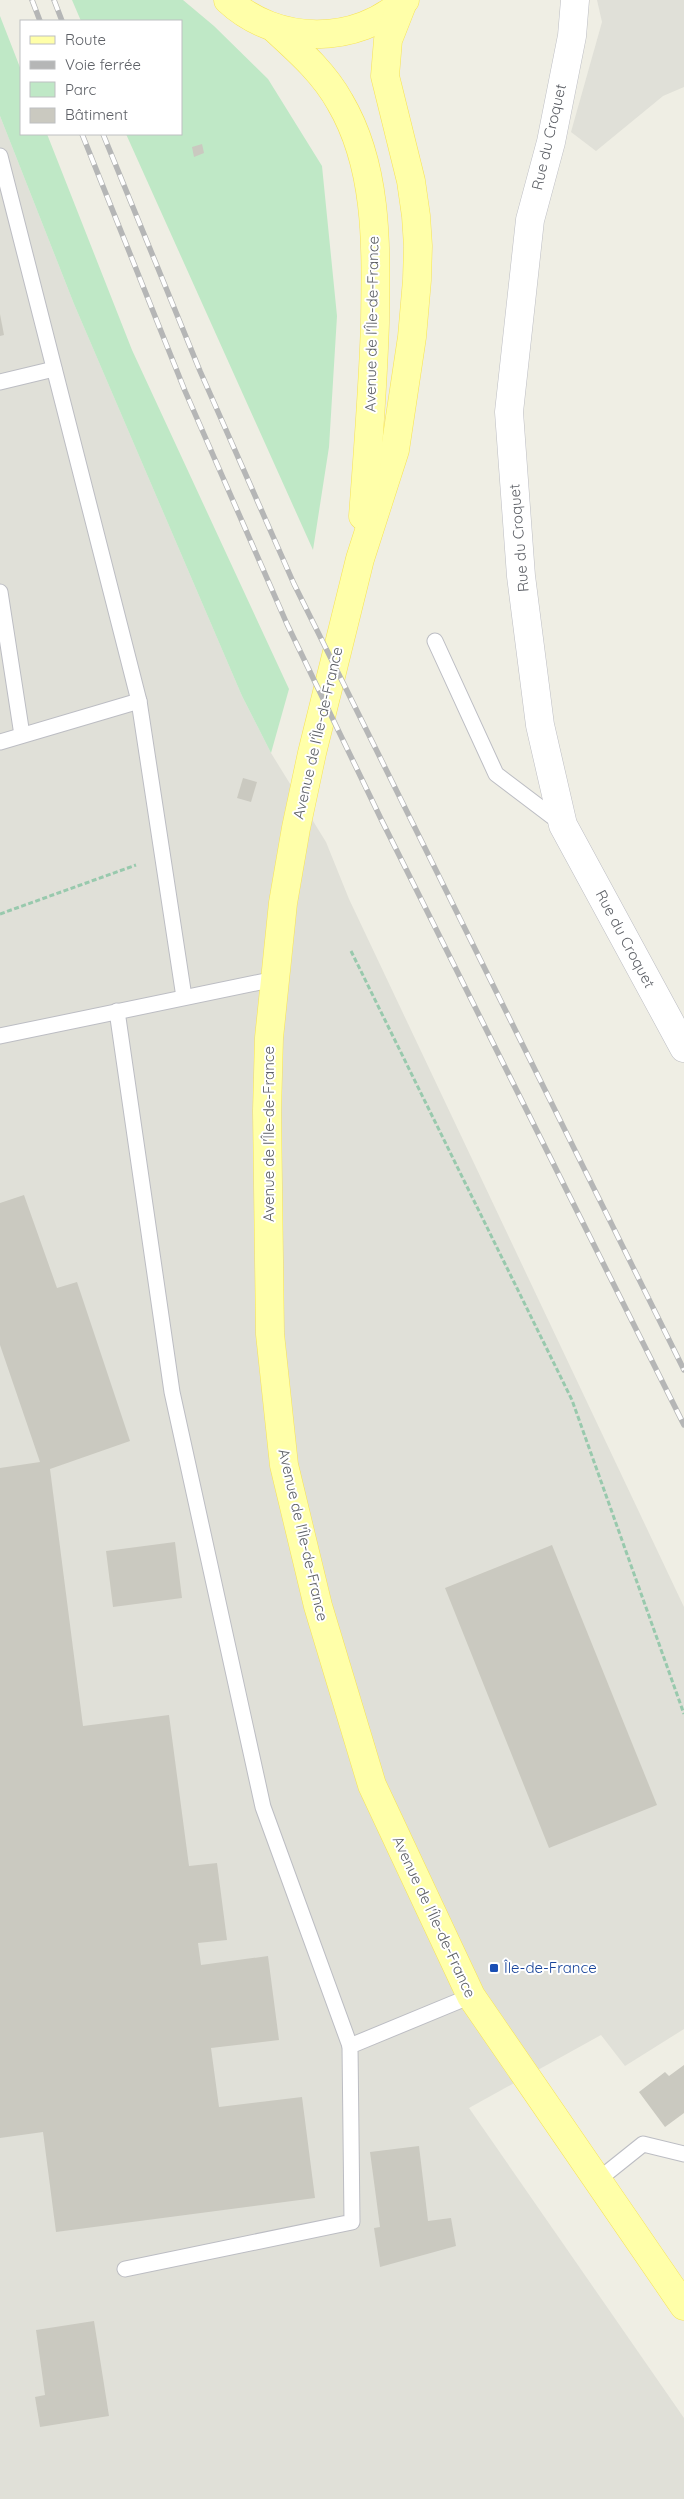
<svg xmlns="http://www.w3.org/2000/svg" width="684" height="2499" viewBox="0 0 684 2499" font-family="Quicksand,sans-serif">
<rect width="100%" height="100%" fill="#efeee4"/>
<!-- industrial -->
<g fill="#e0e0d8">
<path d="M597 0H684V87L663 96 596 151 571 132 602 22Z"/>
<path d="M0 116 74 304 242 696 271 753 326 842 349 899 684 1607V2029L625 2066 601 2035 469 2108 684 2418V2499H0Z"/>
</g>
<!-- green -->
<g fill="#bfe8c6">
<path d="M72 0H183L214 26 268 79 322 166 337 316 329 447 313 550 126 134H181V21H81Z"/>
<path d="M0 16 21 70V134H47L132 350 289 689 271 753 242 696 74 304 0 116Z"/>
</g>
<!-- building -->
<g fill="#cac9c0">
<path d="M202 144 204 153 194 157 192 147Z"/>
<path d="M0 314 4 335 0 336Z"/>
<path d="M243 778 257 782 251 802 237 798Z"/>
<path d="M24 1195 57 1288 77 1282 130 1441 50 1469 83 1726 169 1715 189 1866 217 1863 227 1940 198 1943 201 1965 268 1956 279 2040 211 2048 219 2107 302 2097 315 2198 56 2232 43 2132 0 2138V1468L40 1462 0 1345V1203Z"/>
<path d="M175 1542 182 1598 113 1607 106 1551Z"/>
<path d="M552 1545 657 1805 549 1848 445 1588Z"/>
<path d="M684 2065V2113L665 2127 639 2092 665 2072 669 2076Z"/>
<path d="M419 2146 428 2221 451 2218 456 2246 380 2267 374 2228 380 2227 370 2152Z"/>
<path d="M94 2321 109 2416 40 2427 35 2397 45 2395 36 2330Z"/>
</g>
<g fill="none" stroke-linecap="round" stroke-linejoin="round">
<defs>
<g id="service">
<path d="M0 156 139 701 184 997"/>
<path d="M0 382 54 369"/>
<path d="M0 592 22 735"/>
<path d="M435 641 496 774 562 824"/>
<path d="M0 742 139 701"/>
<path d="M117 1011 172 1392 263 1807 350 2046"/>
<path d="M0 1036 275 979"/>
<path d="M598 2180 643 2144 684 2154"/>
<path d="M125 2269 352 2222 350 2046 471 1996"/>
</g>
<path id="minor" d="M575 0 572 36 551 142 530 220 509 412 521 576 540 725 563 825 684 1048"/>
<g id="primary">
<path d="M228 0C276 45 357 46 405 0"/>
<path d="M403 2 388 40 385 76 411 181 416 216 418 246 417 280 412 337 395 450 360 559 312 753 296 828 283 903 269 1038 267 1111 270 1334 284 1465 318 1606 372 1785 471 1996 684 2306"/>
<path d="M275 29C299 51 324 73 340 102 379 168 376 249 375 323 373 387 368 451 363 516"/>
</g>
</defs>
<!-- service casing -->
<use href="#service" stroke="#bcbdc3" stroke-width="17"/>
<!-- minor casing -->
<use href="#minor" stroke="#bcbdc3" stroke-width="29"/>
<!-- primary casing -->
<use href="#primary" stroke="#f7e355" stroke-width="29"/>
<!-- path -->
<g stroke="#98c9ad" stroke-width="3" stroke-dasharray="5 2.5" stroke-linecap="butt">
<path d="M0 914 136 865"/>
<path d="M351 951 572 1400 684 1714"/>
</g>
<!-- service -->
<use href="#service" stroke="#fff" stroke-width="15"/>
<!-- minor -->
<use href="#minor" stroke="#fff" stroke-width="28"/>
<!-- primary -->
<use href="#primary" stroke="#ffffa9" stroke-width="28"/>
<defs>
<g id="rail">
<path d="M32 0 40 21"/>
<path d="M54 0 62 21"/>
<path d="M82 134 185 391 287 624 382 821 684 1425"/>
<path d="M103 134 200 371 294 584 684 1370"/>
</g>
</defs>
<!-- rail casing -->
<use href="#rail" stroke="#b5b6b6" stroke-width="5.5"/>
<!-- rail -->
<use href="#rail" stroke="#fff" stroke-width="4" stroke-dasharray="11" stroke-linecap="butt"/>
</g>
<!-- markers -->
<rect fill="#1a4fb4" stroke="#fff" stroke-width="2" x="489" y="1963" width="10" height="10" rx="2.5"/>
<g text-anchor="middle" stroke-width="4" stroke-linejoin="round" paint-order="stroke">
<!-- street labels -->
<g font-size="15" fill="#5c5f65" stroke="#fff">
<text transform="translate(549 137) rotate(-77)" y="5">Rue du Croquet</text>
<text transform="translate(372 324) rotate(-89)" y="5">Avenue de l'Île-de-France</text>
<text transform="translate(519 538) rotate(-95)" y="5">Rue du Croquet</text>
<text transform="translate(318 733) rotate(-77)" y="5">Avenue de l'Île-de-France</text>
<text transform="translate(625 939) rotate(62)" y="5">Rue du Croquet</text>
<text transform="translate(269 1134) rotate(-90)" y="5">Avenue de l'Île-de-France</text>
<text transform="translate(303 1535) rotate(77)" y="5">Avenue de l'Île-de-France</text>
<text transform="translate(434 1917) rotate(65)" y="5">Avenue de l'Île-de-France</text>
</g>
<!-- transit labels -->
<g font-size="15" fill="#164399" stroke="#fff" text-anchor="start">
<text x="504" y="1973">Île-de-France</text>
</g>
</g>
<!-- legend -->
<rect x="20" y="20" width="162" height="115" fill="#ffffff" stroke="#bebfc1"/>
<rect x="30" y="36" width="25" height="8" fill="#ffffa9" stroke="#bebfc1"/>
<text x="65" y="45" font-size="15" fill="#5c5f65">Route</text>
<rect x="30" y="61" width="25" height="8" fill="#b5b6b6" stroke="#bebfc1"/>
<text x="65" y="70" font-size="15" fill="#5c5f65">Voie ferrée</text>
<rect x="30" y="82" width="25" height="15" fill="#bfe8c6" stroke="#bebfc1"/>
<text x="65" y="95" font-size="15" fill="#5c5f65">Parc</text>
<rect x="30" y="108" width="25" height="15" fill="#cac9c0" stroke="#bebfc1"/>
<text x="65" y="120" font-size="15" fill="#5c5f65">Bâtiment</text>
</svg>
